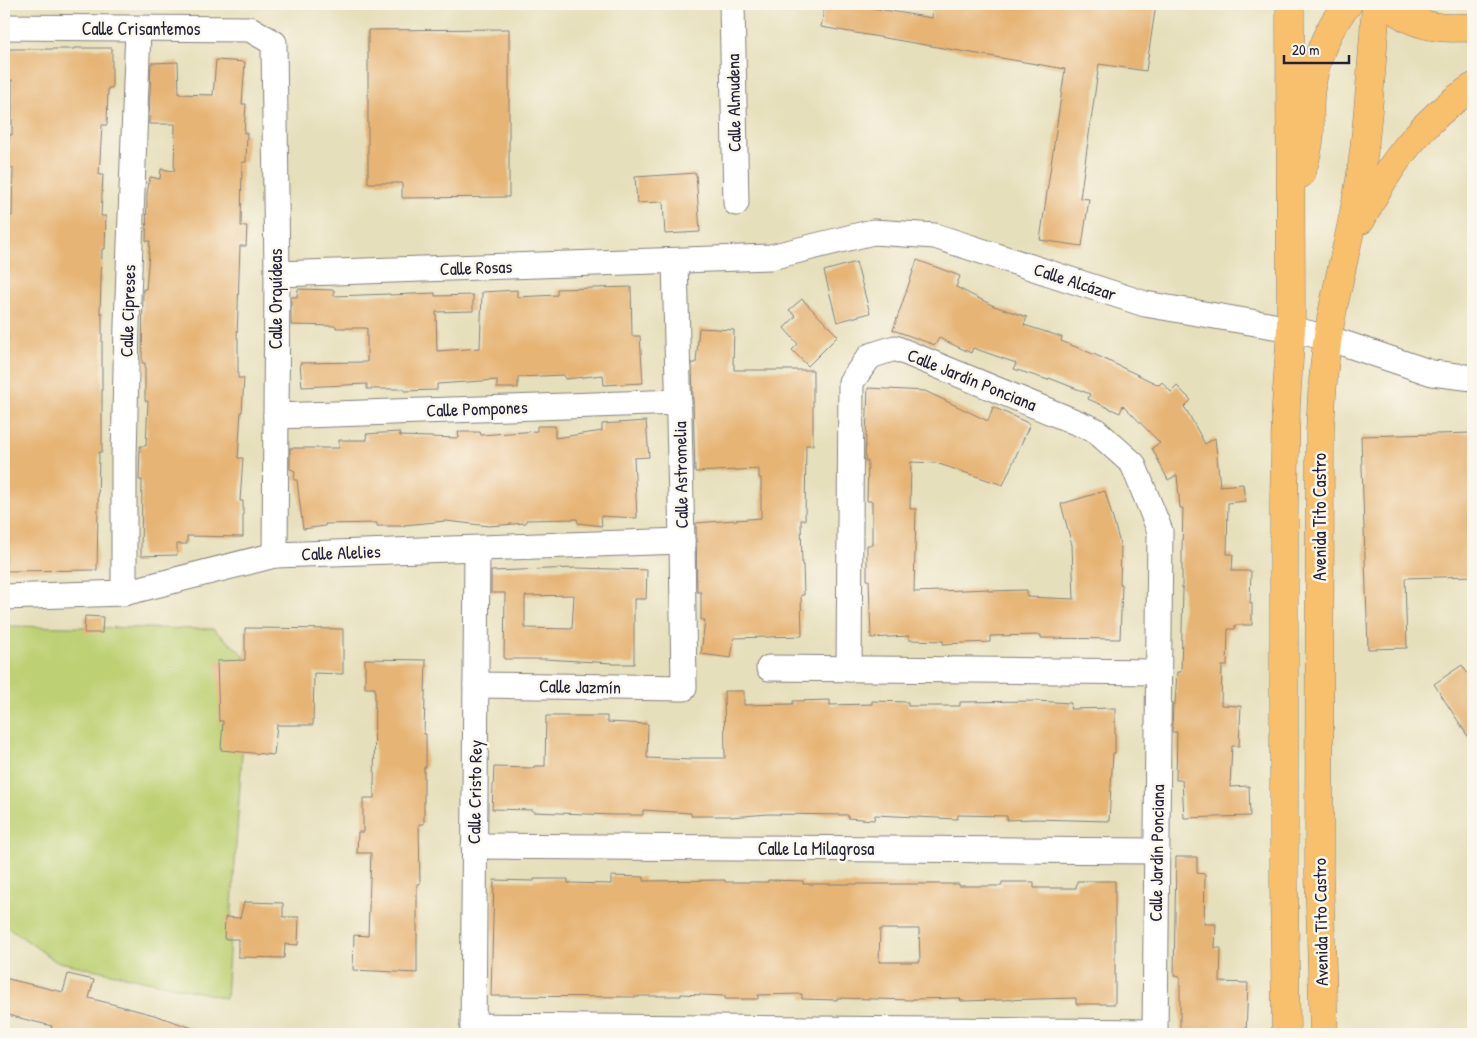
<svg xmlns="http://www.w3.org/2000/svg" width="1477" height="1038" viewBox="0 0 1477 1038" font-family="'Patrick Hand',sans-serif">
<rect width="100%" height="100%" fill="#fbf7ec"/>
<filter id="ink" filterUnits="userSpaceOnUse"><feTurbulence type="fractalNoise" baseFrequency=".02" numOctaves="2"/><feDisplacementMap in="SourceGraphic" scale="10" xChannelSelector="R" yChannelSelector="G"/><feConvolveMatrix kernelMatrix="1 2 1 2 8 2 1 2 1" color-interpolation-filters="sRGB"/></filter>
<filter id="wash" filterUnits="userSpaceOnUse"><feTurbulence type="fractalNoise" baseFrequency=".0096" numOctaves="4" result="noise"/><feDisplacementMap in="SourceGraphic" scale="20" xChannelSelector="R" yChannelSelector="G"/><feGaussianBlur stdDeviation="1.12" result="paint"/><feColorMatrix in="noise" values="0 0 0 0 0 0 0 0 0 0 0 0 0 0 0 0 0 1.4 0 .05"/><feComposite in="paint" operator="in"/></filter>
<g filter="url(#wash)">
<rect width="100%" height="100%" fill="#e6dfbb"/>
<!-- pitch -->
<path fill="#bdd073" stroke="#707957" d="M4 626 213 629 244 655V724L226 998 55 961 4 924Z"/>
<g id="blocks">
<!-- building -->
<g fill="#e6b475" fill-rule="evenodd">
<path d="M825 4H849L932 18 933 4H1156L1146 71 1099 64 1080 198 1089 199 1082 246 1040 240 1065 69 821 27Z"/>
<path d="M509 29V197L402 198V183H368V30Z"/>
<path d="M74 48H112V88H108L107 125H102L99 175H103L101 216H106L105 249H102L100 313H102V452H99L97 570 6 571V534H4L6 459H7V408L8 368H6L8 334H4V311H5L9 216H12L13 168H9V135H12V80H7V49H74Z"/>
<path d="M216 60 245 62 242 104H246L244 133H247L246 162H242L241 226H247L246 246H240L237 338H238V378H244L242 412 241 411 238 458H243L240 501H243V537L187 536V544H177V555L141 556 142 480H139L140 446H146L148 401H145V363H142L143 289H146L150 241H146L147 194 150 177 160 179 161 169 174 171 175 124H149L151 63 178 62 179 94 213 95Z"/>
<path d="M696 173 700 232 665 234 663 202 637 203 635 177Z"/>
<path d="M917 260 960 276 956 287 994 306 1027 317 1024 325 1062 337 1061 341 1098 356 1159 385 1162 382 1171 392 1177 386 1191 400 1184 407 1187 411 1205 444 1215 438 1220 486 1243 484 1245 501 1228 503 1227 554H1233L1232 571H1251L1250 603H1252V625H1235V629H1228L1227 666H1222L1221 705 1241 706 1239 746H1232L1230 787 1249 786 1250 816 1184 818 1182 780H1176L1177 732H1172L1173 704H1175L1177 672H1181L1183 588H1182V550L1183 508H1180L1177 475 1168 480 1152 448 1160 443 1123 405 1120 413 1088 399 1090 394 1049 378 1048 380 1014 369 1016 363 973 348 971 353 939 338 935 345 893 330Z"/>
<path d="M856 262 870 313 837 322 824 271Z"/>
<path d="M631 287 632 336H640L643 383 604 385 603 375 565 379 564 375 518 377V388H497V380L437 384V390L404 391V389H367V384L302 387 300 363 367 362V328H336V326L291 325V297H297L298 289 334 290V296L390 294V295L435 293V296L473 295V311L436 312 437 351 480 348 482 292 517 290V297L557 295V289Z"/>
<path d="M802 299 838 336 808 366 792 350 798 344 784 328 796 316 789 310Z"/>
<path d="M699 328 734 330 733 364H734V370H813V445H806L805 520H801L802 565H803L804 595H801L802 636 734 638 731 658 701 654 705 620H701V592H697L696 523 761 518V478H759V469L695 472 692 363H696Z"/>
<path d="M868 388 925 391 988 421 993 407 1030 424 1003 485 936 463 911 462 910 509H916L914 592 988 589V591L1027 590V597L1074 599 1072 545 1061 504 1105 491 1121 547 1120 584H1122L1120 639 1041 638V635L990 636V642L943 644V641L909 640V636L871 638 869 580H867V545H872V501H867L868 461H865Z"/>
<path d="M646 421 649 457 634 458 637 518 601 516 602 526 578 523 577 519 526 520V523L489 526 446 521 404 525 405 526H377V523L325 524V526L303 529 297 480H294L295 471 290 469V448H339V440H367L366 434 399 432 400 436 459 438 458 432H480L481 435 537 431V426H555V438L602 431V424Z"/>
<path d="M1473 433V576L1405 578 1407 648 1368 649 1361 436Z"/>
<path d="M577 568 647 570 646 599H634V664H612V663L545 659H504L505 593H491V571ZM574 595 572 629 525 628V596Z"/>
<path d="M85 616 103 617 102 633H84Z"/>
<path d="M245 628 343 629V674L314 673 313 725H277L274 755 221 750 223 721H219L217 661 245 660Z"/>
<path d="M365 659 426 660 424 734H426V767H424V824H419L420 884H417V973L353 970 354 935 368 936 371 853H357L358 832H363V798H374L375 688H365Z"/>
<path d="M1462 665 1473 682V744L1434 684Z"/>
<path d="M724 691H744V705L793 704V701L830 700V705L872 704V701L908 702V706H960V702L1036 701 1071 703 1070 709 1115 708V753H1113L1109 821 1034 819 1007 820V816L958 815 957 819 875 815 874 820 848 818V815L768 814 731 817V816H691V813L643 810V815H613L533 812V810L492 809 494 767 534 768V766H545L546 716H607V722L648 724 647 758 691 760V758H725Z"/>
<path d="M1176 857H1197V873L1205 874 1204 924H1216L1215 948H1221L1220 982 1248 983 1246 1034H1180V977L1174 976Z"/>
<path d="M611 876 644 877V881L725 880V882H768V880L803 881V884H959V886H1002V882H1034V888H1076L1077 881H1115V1004H1076V998L961 1001 960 998 913 999V1000L837 998V1000L802 999V994L758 995V999H725V996L681 994V996H639V997L491 996 494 880 534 881V879H568V883L611 884ZM880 929H919L920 962H879Z"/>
<path d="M244 902 283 903V917H299L298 945 285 944 284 958 238 957V939H224L225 917 240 918Z"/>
<path d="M68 974 94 980 89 998 154 1015 201 1031V1034H50L52 1026 4 1014V978L63 992Z"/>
</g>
</g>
</g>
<g filter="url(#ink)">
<use href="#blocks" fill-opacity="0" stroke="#84807b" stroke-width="1"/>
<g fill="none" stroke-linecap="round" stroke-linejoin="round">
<defs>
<g id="minor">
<path d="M732 4 736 203"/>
<path d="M4 27 250 29 274 43 277 274 275 555"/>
<path d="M277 274 771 257 873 232 935 236 1145 304 1291 329 1328 338 1432 373 1473 378"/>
<path d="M276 416 679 402"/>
<path d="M124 593V458L127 324 138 29"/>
<path d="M4 597 124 593 275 555 682 541"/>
<path d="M769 668 1159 672"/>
<path d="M849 669 851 382 870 356 895 348 1095 430 1133 464 1160 531 1155 1034"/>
<path d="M476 685 684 688 682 541 675 261"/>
<path d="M474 846 1157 851"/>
<path d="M473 1026 1155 1032"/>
<path d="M473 1034 477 549"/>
</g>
<g id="primary">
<path d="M1389 4C1399 17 1421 25 1438 27 1449 29 1462 27 1473 28"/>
<path d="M1301 174C1305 162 1309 147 1310 133 1310 117 1308 99 1312 83 1317 55 1329 25 1348 4"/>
<path d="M1361 220C1388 165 1422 120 1473 87"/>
<path d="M1286 1034 1284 884V501L1286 404 1291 329 1290 4"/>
<path d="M1324 1034 1319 873 1320 431C1322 392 1324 352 1332 314 1341 267 1354 221 1361 173 1369 117 1372 60 1376 4"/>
</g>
</defs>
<!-- minor casing -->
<use href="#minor" stroke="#84807b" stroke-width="27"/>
<!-- primary casing -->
<use href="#primary" stroke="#84807b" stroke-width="29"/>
<!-- minor -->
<use href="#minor" stroke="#fff" stroke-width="25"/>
<!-- primary -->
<use href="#primary" stroke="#f8bf6c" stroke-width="28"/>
</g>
</g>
<g text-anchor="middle" stroke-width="5" stroke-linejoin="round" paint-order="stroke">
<!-- street labels -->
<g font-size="18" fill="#22223b" stroke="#fbf7ec">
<text x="141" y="35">Calle Crisantemos</text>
<text transform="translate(734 103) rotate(-91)" y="6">Calle Almudena</text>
<text transform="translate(476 268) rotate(-2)" y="6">Calle Rosas</text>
<text transform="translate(1075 282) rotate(18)" y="6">Calle Alcázar</text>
<text transform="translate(276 299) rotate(-90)" y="6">Calle Orquídeas</text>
<text transform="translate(128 311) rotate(-88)" y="6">Calle Cipreses</text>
<text transform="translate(972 380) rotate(22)" y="6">Calle Jardín Ponciana</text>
<text transform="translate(477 409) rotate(-2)" y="6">Calle Pompones</text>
<text transform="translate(681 475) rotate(-91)" y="6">Calle Astromelia</text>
<text transform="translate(1320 517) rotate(-90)" y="6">Avenida Tito Castro</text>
<text transform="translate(341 553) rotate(-2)" y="6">Calle Alelies</text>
<text transform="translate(580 687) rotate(1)" y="6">Calle Jazmín</text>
<text transform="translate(475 792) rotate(-89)" y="6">Calle Cristo Rey</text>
<text x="816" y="855">Calle La Milagrosa</text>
<text transform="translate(1157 853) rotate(-89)" y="6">Calle Jardín Ponciana</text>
<text transform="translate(1321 922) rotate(-91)" y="6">Avenida Tito Castro</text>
</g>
</g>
<!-- margin -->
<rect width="1477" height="1038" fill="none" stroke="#fbf7ec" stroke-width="20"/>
<!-- scale -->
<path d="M1284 55v8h65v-8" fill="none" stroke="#22223b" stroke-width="2.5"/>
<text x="1292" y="55" font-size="15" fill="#22223b" stroke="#fbf7ec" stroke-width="4" paint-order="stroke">20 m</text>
</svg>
